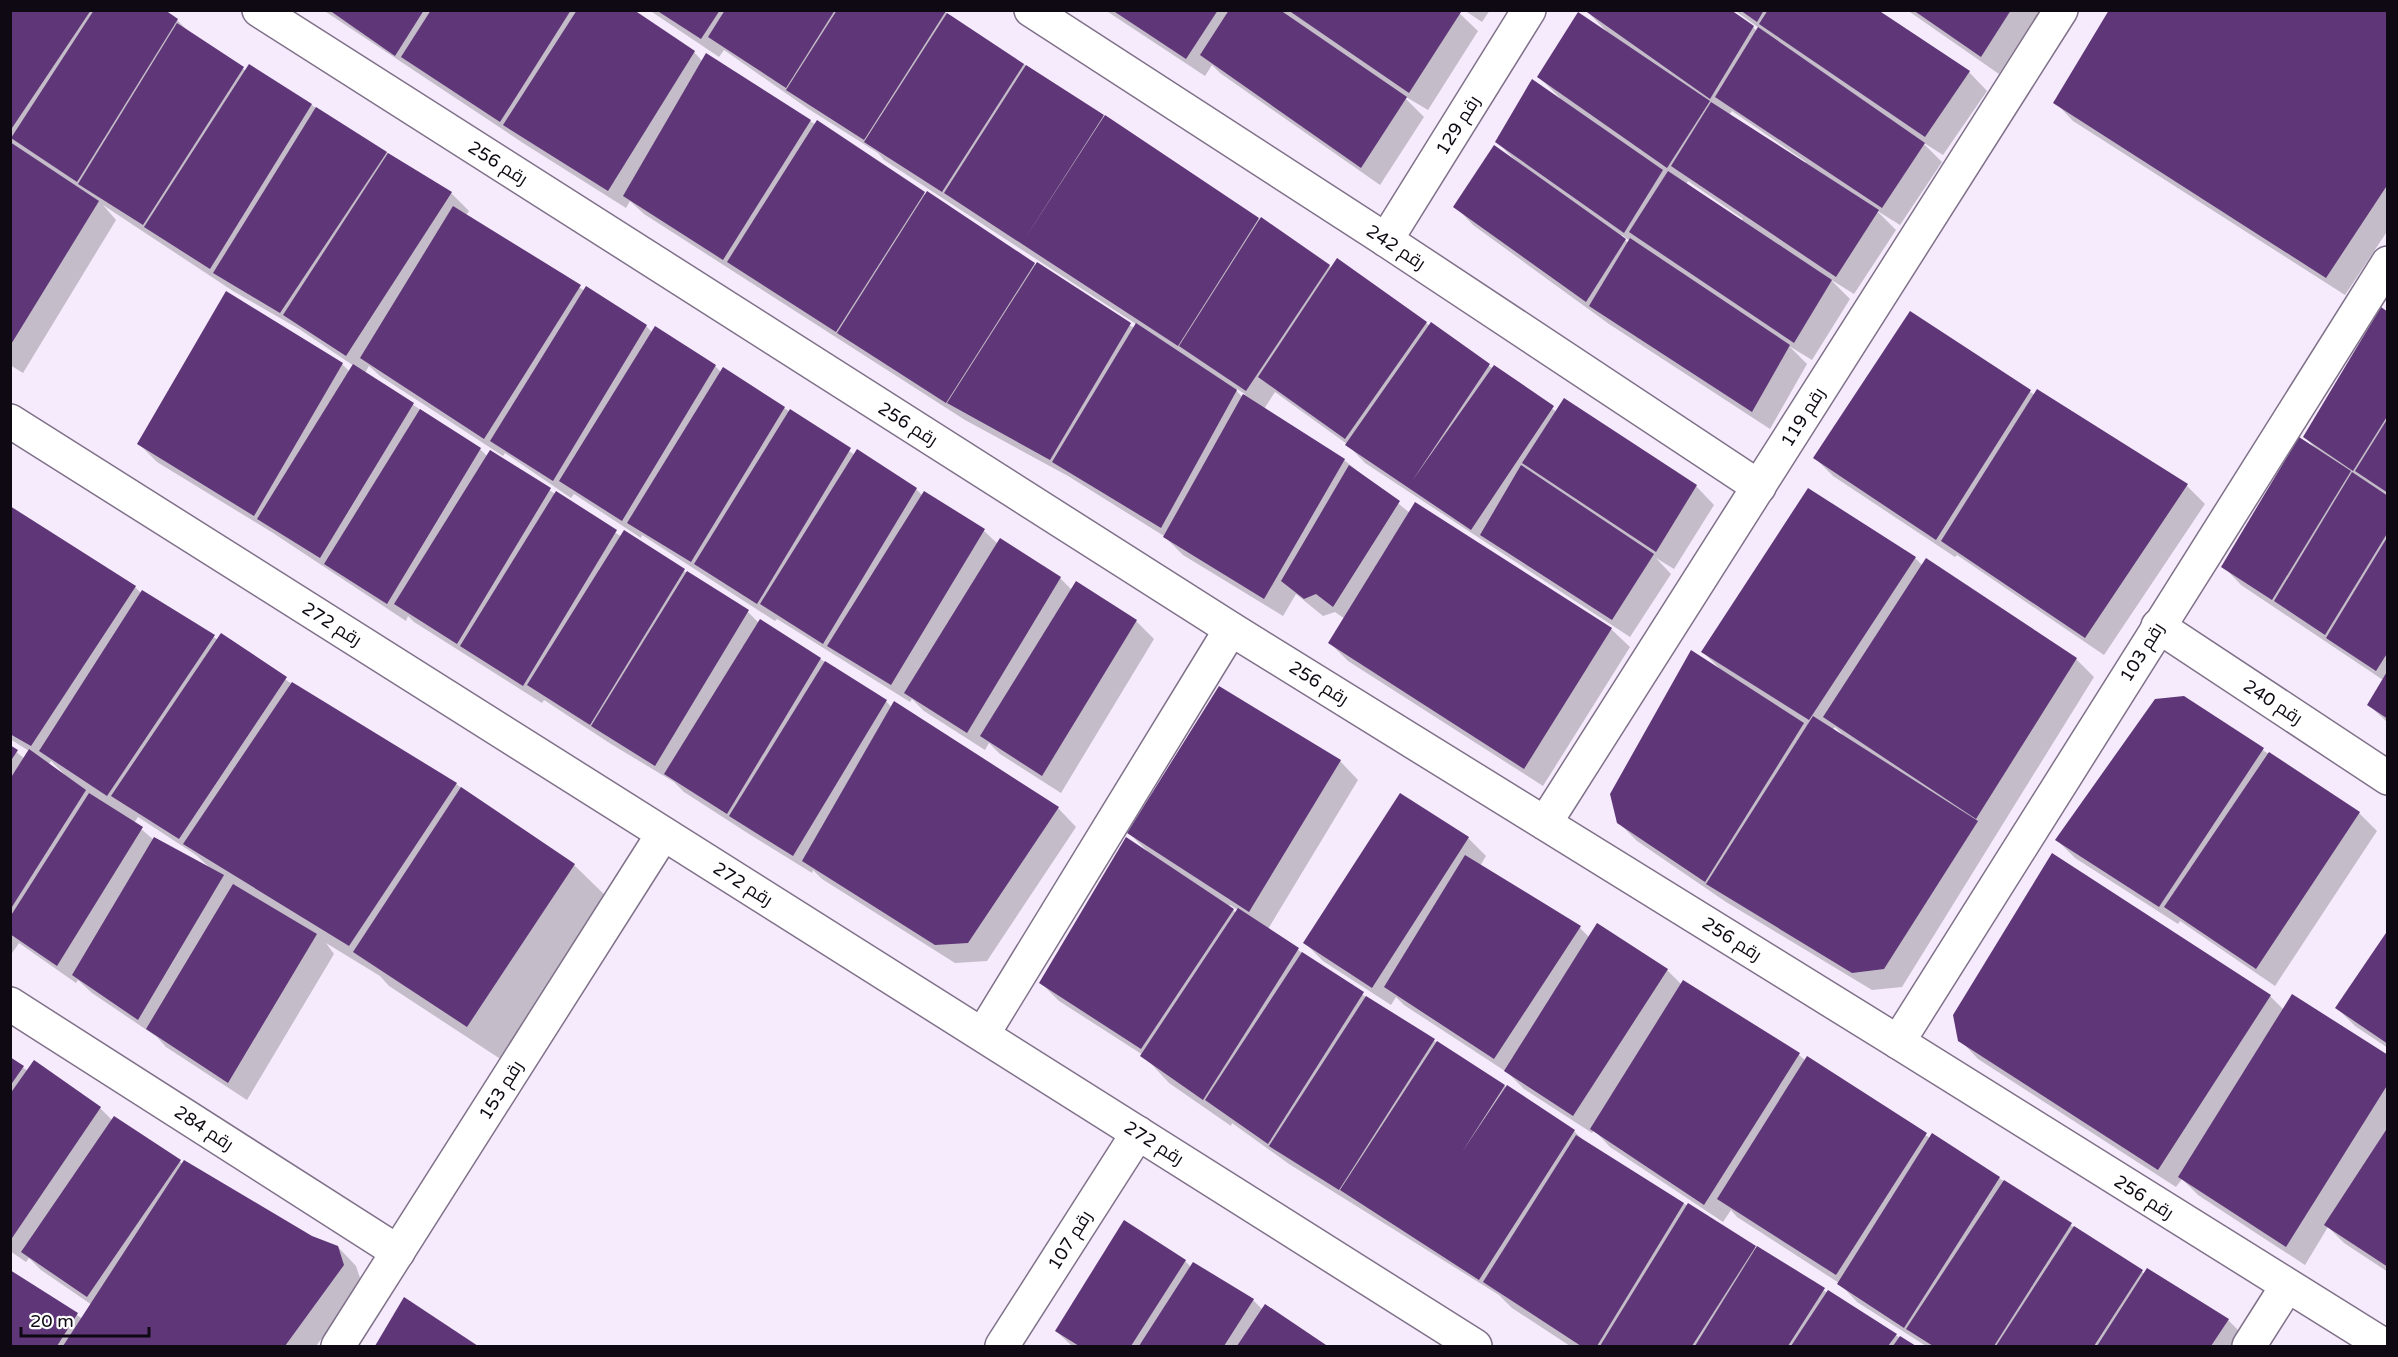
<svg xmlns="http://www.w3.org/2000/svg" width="2398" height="1357" viewBox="0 0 2398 1357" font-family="'Varela Round',Cairo,sans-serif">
<rect width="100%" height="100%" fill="#f5ebfc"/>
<!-- shadow -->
<g fill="#0003" fill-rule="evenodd">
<path d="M10 10H162L177 20 190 33 246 71 250 66 451 193 469 211 466 215 585 291 646 326 653 333 656 328 715 366 722 373 784 408 855 455 857 451 916 489 923 496 924 493 984 531 998 544 1060 578 1072 590 1136 621 1154 639 1061 793 1000 754 989 743 985 750 924 711 912 699 910 702 777 619 775 621 642 535 641 538 574 494 571 498 505 453 503 456 380 376 369 366 365 373 480 449 488 457 490 452 622 537 684 571 748 612 759 623 761 621 886 701 892 708 1058 808 1076 827 987 961 955 963 822 879 813 870 812 873 749 834 684 792 674 782 611 744 544 700 542 703 414 622 408 616 406 621 273 533 157 462 139 444 227 293 342 364 350 372 354 366 299 329 233 291 103 205 116 220 23 373 10 365Z"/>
<path d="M323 10H632L694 52 703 62 810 121 1134 328 1136 324 884 160 878 153 807 108 724 50 719 57 649 10H942L1332 268 1338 260 1430 326 1557 412 1696 486 1714 505 1674 569 1656 558 1671 574 1630 637 1365 463 1347 444 1275 392 1264 409 1344 460 1410 513 1611 629 1630 647 1543 786 1348 661 1330 643 1345 619 1335 612 1323 616 1296 594 1283 616 1183 555 1164 536 1068 476 965 420 644 214 630 201 626 208 523 143ZM1237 389 1245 394 1243 398 1236 390Z"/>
<path d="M1105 10H1456L1478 31 1428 110 1401 94 1424 117 1380 185 1220 73 1212 65 1205 76Z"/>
<path d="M1464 10H1490L1482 22Z"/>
<path d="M1586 10 1753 27 1757 31 1759 28 1734 10H1875L1969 72 1987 91 1943 155 1921 141 1942 162 1900 225 1876 210 1896 230 1854 294 1830 279 1850 299 1812 360 1789 346 1807 364 1770 429 1609 324 1473 225 1455 206 1516 161 1496 141 1560 98 1539 77 1606 31ZM1732 111 1806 162 1805 164 1729 115ZM1688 181 1743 219 1741 221 1686 185ZM1622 235 1630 241 1629 244 1621 236Z"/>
<path d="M1907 10H2041L1999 74Z"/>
<path d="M2388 10V230L2345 295 2073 121 2055 102Z"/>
<path d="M2388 313V723L2369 705 2383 680 2241 585 2223 566 2315 448 2305 437Z"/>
<path d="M2030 392 2187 486 2205 504 2104 655 1957 555 1955 557 1833 476 1815 458Z"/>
<path d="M10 508 135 587 142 594 143 592 218 640 221 635 292 684 456 784 574 865 609 899 502 1060 389 986 380 976 326 943 334 954 247 1100 166 1047 157 1037 92 993 78 980 76 983 19 943 10 956V747L25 759 29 751 10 739ZM51 761 65 775 48 765ZM138 817 196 855 210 868 154 840 134 823Z"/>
<path d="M1915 558 1923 566 2076 659 2094 677 1902 987 1872 990 1726 902 1637 841 1618 822 1721 670 1703 652ZM1835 727 1843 735 1832 730Z"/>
<path d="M2183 698 2359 813 2377 831 2275 986 2180 921 2178 924 2075 858 2057 840Z"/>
<path d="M1340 761 1358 780 1268 929 1369 999 1574 1131 1585 1142 1913 1346H1570L1512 1308 1499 1295 1289 1164 1232 1123 1231 1126 1169 1083 1143 1055 1059 1001 1041 983 1147 851 1129 833ZM1230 905 1238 910 1236 913 1229 906Z"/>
<path d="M1468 838 1486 856 1480 866 1580 928 1590 938 1667 970 1682 985 1684 982 1799 1055 1806 1061 1807 1058 1930 1138 1999 1178 2145 1274 2228 1320 2246 1338 2240 1346H1926L1857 1302 1839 1283 1737 1217 1731 1210 1723 1222 1610 1147 1594 1130 1592 1133 1524 1089 1508 1073 1404 1005 1396 997 1391 1005 1323 961 1305 943Z"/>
<path d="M2388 933V1048L2355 1026 2337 1008Z"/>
<path d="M2270 996 2284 1010 2388 1057V1272L2344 1243 2328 1227 2305 1265 2198 1195 2182 1179 2176 1187 1978 1059 1960 1040Z"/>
<path d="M10 1059 28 1071 100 1108 113 1121 183 1164 311 1237 338 1247 356 1266 362 1284 316 1346H10V1272L83 1319 92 1305 41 1270 29 1258 26 1262 10 1251Z"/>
<path d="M1185 1261 1191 1267 1253 1300 1263 1310 1265 1307 1326 1346H1072L1056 1331Z"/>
<path d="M405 1299 476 1346H376Z"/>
</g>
<!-- building -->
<g fill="#5f3677">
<path d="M10 10H91L10 131Z"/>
<path d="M94 10H165L178 19 77 182 11 138Z"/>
<path d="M329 10H424L395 56Z"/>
<path d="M431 10H571L500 122 401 57Z"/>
<path d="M577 10H634L695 51 608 191 503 125Z"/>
<path d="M656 10H720L701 39Z"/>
<path d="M725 10H835L786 88 708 37Z"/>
<path d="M837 10 946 11 864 140 786 90Z"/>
<path d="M1112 10H1218L1186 59Z"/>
<path d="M1229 10H1280L1407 97 1361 168 1200 55Z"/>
<path d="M1288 10H1459L1461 12 1409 93Z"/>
<path d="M1584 10H1731L1754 26 1710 99Z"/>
<path d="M1740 10H1764L1757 22Z"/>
<path d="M1768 10H1878L1970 71 1925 137 1759 24Z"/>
<path d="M1913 10H2011L1981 57Z"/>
<path d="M2109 10H2388V184L2326 278 2053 103Z"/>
<path d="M1578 12 1710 101 1667 168 1537 77Z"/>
<path d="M947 13 1024 64 942 192 864 142Z"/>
<path d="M177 23 244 67 143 225 78 184Z"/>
<path d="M1758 27 1925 143 1882 208 1715 97Z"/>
<path d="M706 53 811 120 723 260 623 196Z"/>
<path d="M249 64 312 104 210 269 144 227Z"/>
<path d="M1026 65 1104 115 1024 240 1105 115 1259 218 1178 346 944 193Z"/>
<path d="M1532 79 1663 170 1624 233 1495 142Z"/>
<path d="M1711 102 1879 210 1836 277 1671 166Z"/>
<path d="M316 107 387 152 280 313 213 273Z"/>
<path d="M817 120 925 192 836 332 727 262Z"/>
<path d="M10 142 99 201 10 346Z"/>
<path d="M1494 145 1626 239 1586 302 1453 207Z"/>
<path d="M388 153 452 192 346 356 283 315Z"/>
<path d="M1668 171 1832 280 1794 343 1629 232Z"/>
<path d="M927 191 1035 263 946 403 837 333Z"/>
<path d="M453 206 581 285 484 439 360 358Z"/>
<path d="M1261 217 1330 265 1246 391 1179 346Z"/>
<path d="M1630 238 1790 345 1752 412 1589 306Z"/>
<path d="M1337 258 1427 322 1345 439 1258 377Z"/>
<path d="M1037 262 1131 323 1050 460 947 403Z"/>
<path d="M586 286 647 325 553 481 490 441Z"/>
<path d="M226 291 343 363 254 516 137 444Z"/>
<path d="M2381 307 2388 312V415L2353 471 2303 437Z"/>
<path d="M1910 311 2031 390 1936 540 1813 458Z"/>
<path d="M1431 322 1490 364 1412 481 1494 365 1554 406 1471 530 1345 445Z"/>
<path d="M1136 323 1237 390 1161 528 1052 462Z"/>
<path d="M655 326 716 365 622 521 559 481Z"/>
<path d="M353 364 414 403 320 558 257 519Z"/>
<path d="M723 367 785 407 691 562 627 523Z"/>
<path d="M2037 389 2188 484 2085 638 1941 541Z"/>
<path d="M1243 394 1345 459 1264 599 1163 537Z"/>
<path d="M1564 398 1697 485 1656 552 1522 463Z"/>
<path d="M420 409 481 448 387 604 324 564Z"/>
<path d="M790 409 851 448 757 604 694 564Z"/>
<path d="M2388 418V493L2355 471Z"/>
<path d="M2299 437 2351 471 2272 600 2221 567Z"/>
<path d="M857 449 917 488 823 644 760 604Z"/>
<path d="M490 450 551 488 457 644 394 604Z"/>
<path d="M1349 465 1400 501 1333 607 1316 594 1304 599 1281 581Z"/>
<path d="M1521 465 1654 554 1612 620 1480 535Z"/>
<path d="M2352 472 2388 496V532L2325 635 2274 601Z"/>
<path d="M1808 488 1916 557 1809 720 1701 652Z"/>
<path d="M556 491 617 530 523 686 460 646Z"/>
<path d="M924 491 985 529 891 685 827 646Z"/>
<path d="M1415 502 1612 628 1524 769 1328 643Z"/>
<path d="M10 506 136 586 31 746 10 734Z"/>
<path d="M624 530 685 569 590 725 527 685Z"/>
<path d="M2388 536V652L2376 671 2326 638Z"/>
<path d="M1000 538 1061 577 967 733 904 693Z"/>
<path d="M1926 558 2077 658 1976 819 1823 717Z"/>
<path d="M687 571 749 610 655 766 591 726Z"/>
<path d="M1076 581 1137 620 1042 776 980 736Z"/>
<path d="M142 590 215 635 107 796 39 751Z"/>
<path d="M760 619 821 658 727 814 664 774Z"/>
<path d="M221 633 287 677 179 839 111 796Z"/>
<path d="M1691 650 1804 723 1705 882 1617 823 1610 794Z"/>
<path d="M825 661 887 700 793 856 729 816Z"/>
<path d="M2388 670V719L2367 705Z"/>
<path d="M292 682 457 783 349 946 183 844Z"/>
<path d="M1219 686 1341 760 1249 912 1127 833Z"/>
<path d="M2184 696 2264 748 2159 907 2055 840 2155 699Z"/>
<path d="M894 701 1059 807 968 943 935 945 802 861Z"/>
<path d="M1813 716 1978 821 1884 969 1852 973 1706 884Z"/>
<path d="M10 745 18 750 10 762Z"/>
<path d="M29 749 86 790 10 910V779Z"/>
<path d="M2269 752 2360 812 2256 969 2164 907Z"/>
<path d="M461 787 575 864 467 1027 353 952Z"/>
<path d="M89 793 143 827 57 966 10 934V917Z"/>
<path d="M1400 793 1469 837 1372 988 1303 943Z"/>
<path d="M154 837 224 875 138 1020 72 975Z"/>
<path d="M1126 837 1234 909 1141 1049 1039 983Z"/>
<path d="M2052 853 2271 995 2158 1170 1958 1041 1953 1015Z"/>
<path d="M1465 855 1581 926 1494 1059 1384 987Z"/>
<path d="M233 884 317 934 228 1083 146 1029Z"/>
<path d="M1238 908 1299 948 1203 1100 1140 1056Z"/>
<path d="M1597 923 1668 969 1573 1116 1504 1071Z"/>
<path d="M2388 930V1044L2335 1008Z"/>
<path d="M1302 952 1364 992 1268 1144 1205 1100Z"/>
<path d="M1683 980 1800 1053 1704 1205 1590 1129Z"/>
<path d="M2292 994 2388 1055V1084L2286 1247 2178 1177Z"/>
<path d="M1366 996 1435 1039 1339 1190 1269 1146Z"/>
<path d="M1437 1041 1505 1085 1462 1152 1507 1085 1575 1130 1479 1280 1340 1190Z"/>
<path d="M1807 1056 1927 1133 1836 1275 1717 1199Z"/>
<path d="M10 1057 24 1066 10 1086Z"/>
<path d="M34 1060 101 1107 10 1241V1094Z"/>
<path d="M114 1116 181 1160 87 1297 21 1252Z"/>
<path d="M2388 1127V1267L2324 1225Z"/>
<path d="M1932 1133 2000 1177 1904 1328 1837 1284Z"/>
<path d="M1576 1135 1684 1203 1597 1346H1581L1483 1282Z"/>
<path d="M184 1160 312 1236 338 1246 344 1265 285 1346H63Z"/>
<path d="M2004 1180 2072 1223 1994 1346H1933L1906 1329Z"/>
<path d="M1688 1203 1756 1246 1692 1346H1600Z"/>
<path d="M1124 1220 1186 1260 1131 1346H1079L1055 1331Z"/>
<path d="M2074 1226 2143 1270 2094 1346H1996Z"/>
<path d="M1757 1246 1825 1288 1788 1346H1695Z"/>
<path d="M1193 1262 1254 1299 1224 1346H1139Z"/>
<path d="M2147 1268 2229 1319 2211 1346H2097Z"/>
<path d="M10 1270 78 1313 57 1346H10Z"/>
<path d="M1828 1290 1897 1334 1888 1346H1791Z"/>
<path d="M404 1297 478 1346H375Z"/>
<path d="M1265 1304 1326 1345 1325 1346H1237Z"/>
<path d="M1900 1336 1916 1346H1893Z"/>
</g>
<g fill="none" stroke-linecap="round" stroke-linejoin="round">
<defs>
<g id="minor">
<path d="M259 10 1231 629 1898 1042 2385 1346"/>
<path d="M1031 10 1386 240 1759 487"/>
<path d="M1386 240 1529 10"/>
<path d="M10 421 1475 1346"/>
<path d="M2158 626 2388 778"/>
<path d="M1545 823 2061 10"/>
<path d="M10 1004 398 1252"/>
<path d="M983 1034 1231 629"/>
<path d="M1898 1042 2388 263"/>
<path d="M338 1346 663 834"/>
<path d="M1002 1346 1138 1133"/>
<path d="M2249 1346 2287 1286"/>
</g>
</defs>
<!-- minor casing -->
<use href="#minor" stroke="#80718a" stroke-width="36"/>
<!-- minor -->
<use href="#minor" stroke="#fff" stroke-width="33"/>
</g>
<g text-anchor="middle" stroke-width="6" stroke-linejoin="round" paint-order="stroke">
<!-- street labels -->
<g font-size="18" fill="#0e0912" stroke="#fff">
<text transform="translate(1458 125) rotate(-58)" y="6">رقم 129</text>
<text transform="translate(498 163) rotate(32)" y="6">رقم 256</text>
<text transform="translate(1396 247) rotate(33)" y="6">رقم 242</text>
<text transform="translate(1803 417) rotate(-58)" y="6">رقم 119</text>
<text transform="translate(908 424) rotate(32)" y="6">رقم 256</text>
<text transform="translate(332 624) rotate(32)" y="6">رقم 272</text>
<text transform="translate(2142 652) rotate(-58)" y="6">رقم 103</text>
<text transform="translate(1319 683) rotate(32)" y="6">رقم 256</text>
<text transform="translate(2273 702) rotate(33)" y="6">رقم 240</text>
<text transform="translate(743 884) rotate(32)" y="6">رقم 272</text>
<text transform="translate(1732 939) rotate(32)" y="6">رقم 256</text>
<text transform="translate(501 1090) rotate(-58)" y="6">رقم 153</text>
<text transform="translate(204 1128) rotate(33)" y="6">رقم 284</text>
<text transform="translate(1154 1143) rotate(32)" y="6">رقم 272</text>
<text transform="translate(2144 1197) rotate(32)" y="6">رقم 256</text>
<text transform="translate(1070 1240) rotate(-58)" y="6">رقم 107</text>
</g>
</g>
<!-- border -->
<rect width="2398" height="1357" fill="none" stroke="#0e0912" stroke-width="24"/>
<!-- scale -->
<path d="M21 1327v9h128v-9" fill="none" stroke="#0e0912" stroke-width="3"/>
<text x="30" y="1327" font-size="18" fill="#0e0912" stroke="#ffffff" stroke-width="4.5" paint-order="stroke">20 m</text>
</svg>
